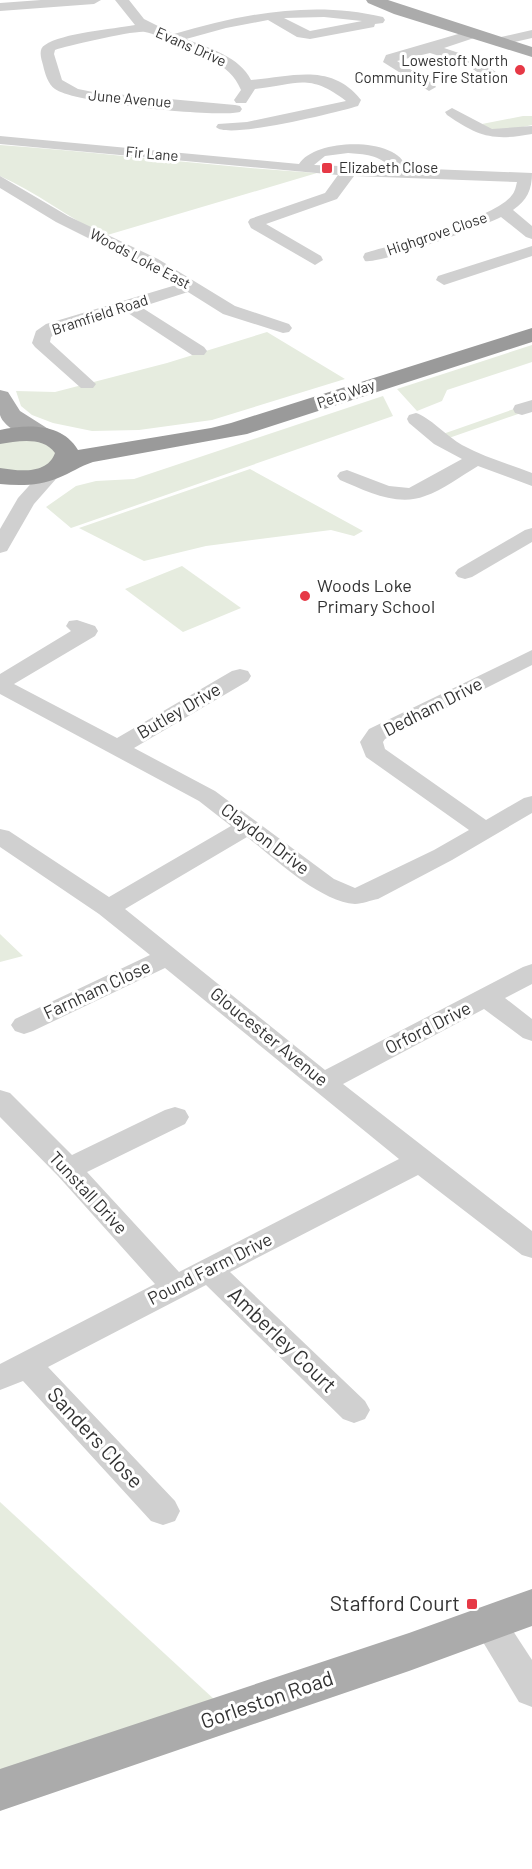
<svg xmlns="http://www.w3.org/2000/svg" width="532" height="1869" viewBox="0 0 532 1869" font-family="Barlow,sans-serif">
<rect width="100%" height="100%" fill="#fff"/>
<!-- green -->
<g fill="#e6ecdf">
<path d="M523 116H532V125L496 133 482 124Z"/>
<path d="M0 145C106 153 211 166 317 173L104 236C68 217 36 192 0 176Z"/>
<path d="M267 332 345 379 212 420 139 430 92 431 53 423 32 415 21 406 16 391 55 392 167 363Z"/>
<path d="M532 345V362L447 390 442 401 417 411 397 389Z"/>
<path d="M383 396 393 416 71 528 46 507 76 486 96 481 134 479Z"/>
<path d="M514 409 521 413 446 439 440 435Z"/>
<path d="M12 438 47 441 59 457 36 472 0 471V442Z"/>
<path d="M250 469 363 531 354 536 331 530 206 546 144 561 79 528Z"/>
<path d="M182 566 241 608 183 632 125 589Z"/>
<path d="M0 934 23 956 0 962Z"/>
<path d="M0 1502 216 1701 0 1772Z"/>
</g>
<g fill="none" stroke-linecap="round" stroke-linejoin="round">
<!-- minor -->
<g fill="#d0d0d0" fill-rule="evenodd">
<path d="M41 0H101L94 4 0 11V3Z"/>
<path d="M115 0H129L144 19 174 34C242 14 312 0 383 17L385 20 383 23 375 24 374 27 310 39 297 37 268 20 226 28 186 39C209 48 240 57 251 80 292 77 331 62 361 100L358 106C338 112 227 140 216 127L218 124 247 122 346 101C308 72 297 85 255 89L246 103H236L234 100 241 90C230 62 197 53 171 43 163 40 154 33 145 32 135 30 67 46 55 50L54 54 62 80 78 89 93 92 235 105 240 106 242 109 240 112C217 118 73 103 55 89 48 84 45 74 43 65 41 58 38 49 45 45 62 33 113 29 135 25ZM324 17 362 21 310 31 284 18Z"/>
<path d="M472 30 479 34 477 37 444 48 477 59 503 77 505 80 503 83H493L467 65 430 53 397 61 434 84 436 87 429 91 383 62 386 55Z"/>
<path d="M532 30V38L497 46 490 42 492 39Z"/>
<path d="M452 108 492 129 532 126V134C493 141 479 137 447 115L445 112Z"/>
<path d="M0 136 299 164C316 137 400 137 406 168L532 173C532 190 527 200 513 210L532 226V239L526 237 501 217C483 226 380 264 365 261L363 257 365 253C395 244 496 218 512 195 515 192 516 186 517 182L354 176 337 199 266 224 321 256 323 260 315 265 251 228 248 222 250 219 325 193 338 175 0 144ZM348 153C363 154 381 155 390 168L314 165 325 156Z"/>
<path d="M0 176 68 216 158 259 235 306 289 324 292 328 289 332 283 333 223 314 188 292 141 307 204 347 207 351 204 355H192L125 311 58 332 51 337 50 342 96 384 93 388H81L35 347 32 343 36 331 46 324 176 285 146 267 56 222 0 188Z"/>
<path d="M532 246V256L444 285 436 280 438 276Z"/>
<path d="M532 400V412L522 415 515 413 513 409 515 405Z"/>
<path d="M416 413C428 416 448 437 462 445 484 457 509 464 532 473V486L478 466C461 476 443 490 425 496 397 507 366 491 340 480L337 476 340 472 347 470 389 486 409 488 462 459 434 444 409 423 407 419 409 415Z"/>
<path d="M53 465 60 467 63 471 34 504 7 551 0 553V529L18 498 46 467Z"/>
<path d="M532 528V542L472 577 465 579 458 577 455 573 458 569 525 530Z"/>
<path d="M77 620 95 626 98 631 95 636 14 684 117 738 232 671 240 669 248 671 251 676 248 681 134 748 215 791 334 879 355 888 434 850 469 830 366 757 360 742 369 729 532 650V665L385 739 383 742 385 749 486 820 524 798 532 796V813L452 860 378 899C371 900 362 904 355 904 320 902 274 858 247 837L125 909 325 1070 523 967 532 964V984L505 998 532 1019V1041L523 1038 484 1009 343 1084 532 1231V1258L522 1255 418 1175 230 1272 365 1401 370 1410 365 1419 354 1423 343 1419 206 1285 48 1367 175 1501 180 1511 175 1521 163 1525 151 1521 23 1381 0 1390V1364L155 1284 58 1176 0 1117V1090L10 1093 72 1155 165 1110 175 1107 185 1110 189 1117 185 1124 87 1172 179 1272 399 1159 165 968 33 1031 24 1034 15 1031 11 1025 15 1019 150 955 99 914 0 847V829L9 831 109 897 231 826 199 801 0 694V674L71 631 66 626 69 621Z"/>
<path d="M488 1607 500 1611 532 1660V1707L519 1702 471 1622 476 1611Z"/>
</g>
<!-- major -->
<g fill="#ababab" fill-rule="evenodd">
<path d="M366 0H388L532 47V57L394 14 368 3Z"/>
<path d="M0 390 8 392 20 411 50 430 54 435 50 440C37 443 4 430 0 415 0 408 0 398 0 390Z"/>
<path d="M532 1589V1626L409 1671 0 1811V1769L409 1633Z"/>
</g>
<!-- highway -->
<path fill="#9a9a9a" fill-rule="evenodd" d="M532 328V342L247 434 93 462C80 466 71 473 58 478 40 486 19 486 0 484V468C19 471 47 475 55 453 43 436 18 441 0 444V430C28 424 62 423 78 450L211 428 231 423Z"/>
</g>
<!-- markers -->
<g fill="#e63946" stroke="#fff" stroke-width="2">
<circle cx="520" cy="70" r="6"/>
<rect x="321" y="162" width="12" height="12" rx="3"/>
<circle cx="305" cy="596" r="6"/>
<rect x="466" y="1598" width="12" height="12" rx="3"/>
</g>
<g text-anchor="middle" stroke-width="6" stroke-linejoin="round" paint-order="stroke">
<!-- far-street labels -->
<g font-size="15" fill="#333" stroke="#fff">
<text transform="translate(191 47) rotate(24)" y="5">Evans Drive</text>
<text transform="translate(130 99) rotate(5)" y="5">June Avenue</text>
<text transform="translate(152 154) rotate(5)" y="5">Fir Lane</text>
<text transform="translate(437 234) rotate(-19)" y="5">Highgrove Close</text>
<text transform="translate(140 259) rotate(28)" y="5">Woods Loke East</text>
<text transform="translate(100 315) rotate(-18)" y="5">Bramfield Road</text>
<text transform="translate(346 394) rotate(-19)" y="5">Peto Way</text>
</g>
<!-- far-poi labels -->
<g font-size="15" fill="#333" stroke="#fff" text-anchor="end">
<text x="508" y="66">Lowestoft North<tspan x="508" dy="17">Community Fire Station</tspan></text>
<text x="339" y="173" text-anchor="start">Elizabeth Close</text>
</g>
<!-- poi labels -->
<g font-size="18" fill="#333" stroke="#fff" text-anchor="start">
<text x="317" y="592">Woods Loke<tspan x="317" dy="21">Primary School</tspan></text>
</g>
<!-- street labels -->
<g font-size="18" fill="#333" stroke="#fff">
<text transform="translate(433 707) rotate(-27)" y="6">Dedham Drive</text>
<text transform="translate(179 711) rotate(-30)" y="6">Butley Drive</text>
<text transform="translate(265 839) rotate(37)" y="6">Claydon Drive</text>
<text transform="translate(97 990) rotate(-25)" y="6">Farnham Close</text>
<text transform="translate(428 1028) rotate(-27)" y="6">Orford Drive</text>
<text transform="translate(269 1037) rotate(39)" y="6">Gloucester Avenue</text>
<text transform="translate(88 1193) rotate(47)" y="6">Tunstall Drive</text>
<text transform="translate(210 1269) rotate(-27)" y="6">Pound Farm Drive</text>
</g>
<!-- near-street labels -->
<g font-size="21" fill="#333" stroke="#fff">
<text transform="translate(282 1340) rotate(44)" y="7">Amberley Court</text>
<text transform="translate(95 1438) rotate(47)" y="7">Sanders Close</text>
<text transform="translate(267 1700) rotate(-19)" y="7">Gorleston Road</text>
</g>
<!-- near-poi labels -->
<g font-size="21" fill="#333" stroke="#fff" text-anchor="end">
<text x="460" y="1611">Stafford Court</text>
</g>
</g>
</svg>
